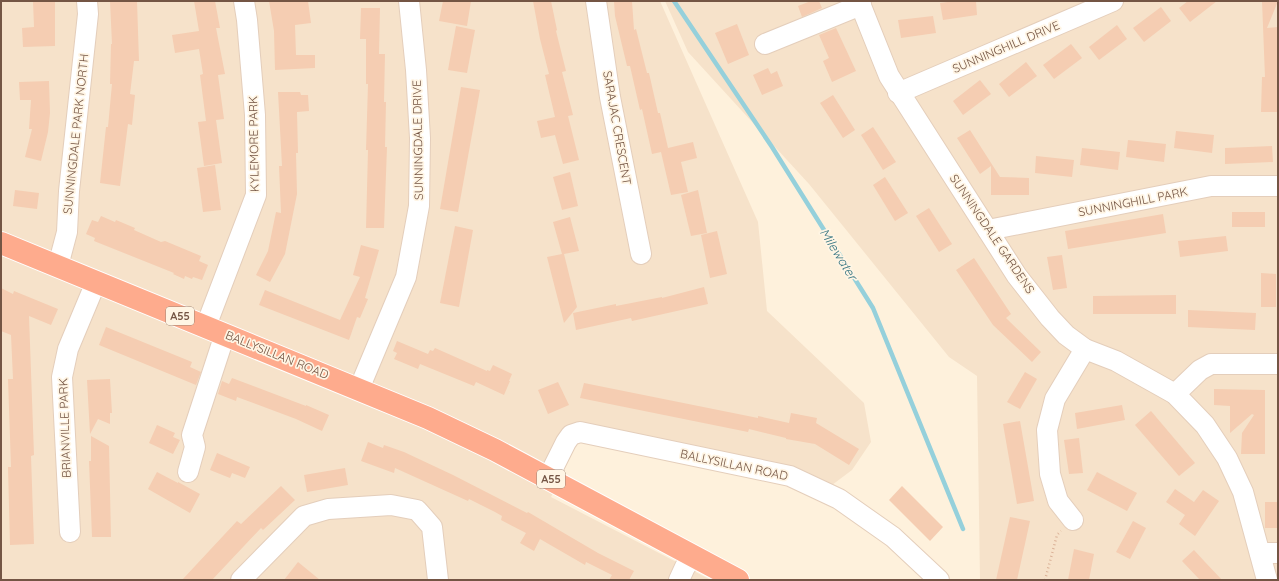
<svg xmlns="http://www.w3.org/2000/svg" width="1279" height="581" viewBox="0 0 1279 581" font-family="Quicksand,sans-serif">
<rect width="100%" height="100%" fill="#fef1dc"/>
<!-- residential -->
<g fill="#f6e2ca">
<path d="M1 1H660L758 222 767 311 864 403 871 442 852 470 824 491 578 441 551 497 711 580H1Z"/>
<path d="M665 1H1278V580H980L977 376 949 357 809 184 688 52Z"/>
</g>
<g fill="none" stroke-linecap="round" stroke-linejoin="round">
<!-- stream -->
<path stroke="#95d0db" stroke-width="4.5" d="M674 1 772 147 873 308 963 529"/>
</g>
<!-- building -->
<g fill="#f5cdb2">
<path d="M33 1H55V46L23 47 22 28 34 27Z"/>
<path d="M110 1H137L139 61H134L130 94 135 95 132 125 128 124 120 186 100 183 106 127H108L112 84H110L111 44H112Z"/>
<path d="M194 1H215L220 28H216L225 74 218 75 224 119 216 120 222 163 204 166 198 122 206 121 200 75 203 74 199 49 175 53 172 35 199 31Z"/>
<path d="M269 1H308L311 23 295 25 296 55H315V68L275 70 274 31Z"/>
<path d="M443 1H471L467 26 439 21Z"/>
<path d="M533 1H551L557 30 556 31 566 71 562 72 573 115 568 116 579 160 563 164 555 135 541 138 537 121 555 117 545 75 549 74 540 39Z"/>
<path d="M614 1H632L634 30 636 29 647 73H649L658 113H660L668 148 693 142 697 158 681 162 688 192 671 195 661 152 652 154 642 109 640 110 630 66H627L615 16Z"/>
<path d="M811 1H819L822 8 802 17 798 6Z"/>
<path d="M955 1H976L977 15 943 20 940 3Z"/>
<path d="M1188 1H1217L1190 22 1179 8Z"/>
<path d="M1262 1H1278L1267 28 1278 27V112H1261L1262 77H1265Z"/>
<path d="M1161 7 1171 21 1144 42 1133 28Z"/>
<path d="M361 8H380L379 54H385L384 102H386L385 147H387L384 228H366L368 150H366L368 84H366V39H360Z"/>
<path d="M933 16 936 33 901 38 898 20Z"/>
<path d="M737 24 749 55 728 64 715 33Z"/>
<path d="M1117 25 1127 39 1099 60 1089 47Z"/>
<path d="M456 26 475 30 467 73 448 70Z"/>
<path d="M836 28 856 71 832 82 823 61 829 58 819 35Z"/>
<path d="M1071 44 1082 58 1054 79 1043 65Z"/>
<path d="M1026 62 1037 76 1009 97 999 84Z"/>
<path d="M768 68 771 74 777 71 783 86 762 95 753 75Z"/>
<path d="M980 80 991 94 963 115 953 101Z"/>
<path d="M49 81 50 113 48 132 41 161 25 157 32 129H29L31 100H20L19 82Z"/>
<path d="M461 87 480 90 458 212 440 209Z"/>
<path d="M278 92H300L301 95H308L309 111 297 112 298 153H296L297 194 285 254 270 282 256 275 268 251 276 212 281 213 279 166H282Z"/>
<path d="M833 95 855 130 843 138 820 103Z"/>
<path d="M873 127 896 162 883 170 861 135Z"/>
<path d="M970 130 1000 177 1029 178V195H991V166L980 174 957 138Z"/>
<path d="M1176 131 1214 135 1212 153 1174 148Z"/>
<path d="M1128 140 1166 144 1164 162 1126 157Z"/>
<path d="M1272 146 1273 162 1225 164V148Z"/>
<path d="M1082 148 1120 152 1118 170 1080 165Z"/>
<path d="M1036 156 1074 160 1072 177 1035 173Z"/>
<path d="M215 165 221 210 203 212 197 168Z"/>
<path d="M570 172 578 206 562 210 553 177Z"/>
<path d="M885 177 908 213 895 221 873 185Z"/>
<path d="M15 190 39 193 37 209 13 206Z"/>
<path d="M698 190 707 233 691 236 681 195Z"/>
<path d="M929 208 952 244 939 252 916 216Z"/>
<rect x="1232" y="212" width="33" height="15"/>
<path d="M1163 214 1166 233 1068 249 1065 231Z"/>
<path d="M101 216 115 222 116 220 135 228 134 230 161 242 165 241 201 256 199 261 208 265 202 280 193 277 192 279 185 276 184 279 173 274 174 273 94 241 95 238 86 234 92 220 98 222Z"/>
<path d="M570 217 579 251 564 254 577 307 564 323 547 257 562 254 553 222Z"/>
<path d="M455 226 473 230 459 307 440 303Z"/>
<path d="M717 231 727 274 710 278 701 235Z"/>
<path d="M1226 236 1228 251 1180 257 1178 241Z"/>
<path d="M361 245 379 250 365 298 368 299 360 318 357 317 349 340 259 305 265 290 340 320 360 277 353 275Z"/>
<path d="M1062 255 1067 288 1053 290 1047 257Z"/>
<path d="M974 258 1011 314 1006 318 1041 352 1032 362 993 325 956 270Z"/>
<path d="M1261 273 1276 274V307H1261Z"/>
<path d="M704 287 708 304 632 321 631 318 576 330 573 313 616 304V306L662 297V298Z"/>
<path d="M1 288 13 294 14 291 58 309 51 325 29 316 34 455 31 456 34 544 10 545 8 467H11L8 379H13L11 335 1 331Z"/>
<path d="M1176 295V314H1093V296Z"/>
<path d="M1188 310 1256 313 1255 330 1188 327Z"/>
<path d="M106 327 192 362 190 367 201 372 196 385 99 345Z"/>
<path d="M397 341 428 354 430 350 433 351 435 348 487 371V370L490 371 493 365 512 374 509 381H510L504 395 476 382 474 386 420 364 418 369 394 359 397 353 393 351Z"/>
<path d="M1025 372 1037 379 1020 409 1007 402Z"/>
<path d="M232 378 306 406V405L329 415 322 431 296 419 237 397 236 401 218 394 222 381 229 384Z"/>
<path d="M110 379 112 413H110V424L98 419 90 434 87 380Z"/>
<path d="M558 382 569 405 548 414 538 390Z"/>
<path d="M584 383 758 418V416L789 423 791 413 817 418 816 423 859 449 849 465 815 444 786 439V438L749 429 748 432 580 398Z"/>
<path d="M1214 389 1265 390V454H1241L1242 433 1254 415 1252 414 1230 433V406L1214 405Z"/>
<path d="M1122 405 1125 420 1077 429 1075 413Z"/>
<path d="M1151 411 1195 463 1179 476 1135 425Z"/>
<path d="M1020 421 1034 501 1017 504 1003 424Z"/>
<path d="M157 425 175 433 173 437 180 440 173 454 149 443Z"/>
<path d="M91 436 109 446 111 537H92L89 461H91Z"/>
<path d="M1079 438 1083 473 1069 474 1064 440Z"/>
<path d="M368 442 383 448 384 445 404 452 453 475 527 513 528 512 598 553 634 571 629 580H609L612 575 586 562 585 565 540 539 534 551 520 543 526 533 501 520 502 516 495 512 469 499 468 501 395 468 394 473 361 461Z"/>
<path d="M217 453 250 467 245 478 232 473 230 478 210 470Z"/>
<path d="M345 468 348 485 307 492 304 475Z"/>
<path d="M157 472 178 483V482L200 494 190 513 148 489Z"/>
<path d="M1097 472 1137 493 1127 511 1087 490Z"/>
<path d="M281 486 295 500 263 530 261 528 212 580H182L237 521 241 524Z"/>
<path d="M902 486 943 527 930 541 889 500Z"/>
<path d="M1175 489 1194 502 1203 490 1219 501 1195 536 1179 524 1185 515 1166 502Z"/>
<rect x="1265" y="502" width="13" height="26"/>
<path d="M1010 517 1030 521 1019 571 1017 580H996Z"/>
<path d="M1133 521 1146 528 1130 559 1116 552Z"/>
<path d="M1074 549 1094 554 1089 580H1068Z"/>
<path d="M1194 550 1205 562 1222 580H1200L1182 561Z"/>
<path d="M298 562 320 580H284Z"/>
</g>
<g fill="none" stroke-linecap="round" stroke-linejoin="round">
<defs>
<g id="minor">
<path d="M596 1 610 97 641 254"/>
<path d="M859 1 889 76 1017 276 1050 318 1066 335 1085 349 1116 361 1175 394 1205 425 1227 458 1243 492 1267 580"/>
<path d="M765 44 861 5"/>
<path d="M898 93 1113 1"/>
<path d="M988 230 1211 186H1278"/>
<path d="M58 266 67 232 69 191 88 14 87 1"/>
<path d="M206 326 256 195 255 115 247 20 244 1"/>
<path d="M359 389 406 277 419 206 420 138 416 70 409 1"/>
<path d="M1175 394 1200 370 1211 364H1278"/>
<path d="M188 472 195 447 192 435 225 334"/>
<path d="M548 478 566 442 571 435 580 432 790 476 839 499 893 537 939 580"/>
<path d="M1073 520 1058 501 1050 474 1047 430 1055 399 1085 349"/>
<path d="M70 532 62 377 68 349 96 282"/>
<path d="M1260 553H1278"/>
<path d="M241 580 304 516 328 509 391 505 417 510 432 527 438 580"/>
<path d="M679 580 685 567 693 556"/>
</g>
<path id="highway" d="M1 243 428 418 495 450 738 580"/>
</defs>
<!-- minor casing -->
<use href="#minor" stroke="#e4cebb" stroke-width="22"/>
<!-- highway casing -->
<use href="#highway" stroke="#fff" stroke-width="24"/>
<!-- path -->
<path stroke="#dab096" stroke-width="2.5" stroke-dasharray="1 3" stroke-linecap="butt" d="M1045 580 1057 535 1061 531"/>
<!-- minor -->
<use href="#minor" stroke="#fff" stroke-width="20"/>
<!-- highway -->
<use href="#highway" stroke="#feab8d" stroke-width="22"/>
</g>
<g text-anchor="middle" stroke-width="3.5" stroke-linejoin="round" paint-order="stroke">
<!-- shield labels -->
<g fill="#fff5e4" stroke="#9e8574" stroke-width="1">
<rect x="166" y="307" width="28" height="18" rx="3"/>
<rect x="537" y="470" width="28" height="18" rx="3"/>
</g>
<g font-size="11" font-weight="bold" fill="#745544">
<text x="180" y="320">A55</text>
<text x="551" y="483">A55</text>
</g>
<!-- street labels -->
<g font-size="12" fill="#745544" stroke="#fff5e4">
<text transform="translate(1006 47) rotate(-23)" y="4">SUNNINGHILL DRIVE</text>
<text transform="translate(617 128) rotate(80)" y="4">SARAJAC CRESCENT</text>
<text transform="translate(76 134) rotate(-84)" y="4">SUNNINGDALE PARK NORTH</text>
<text transform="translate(418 140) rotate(-91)" y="4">SUNNINGDALE DRIVE</text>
<text transform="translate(254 144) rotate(-91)" y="4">KYLEMORE PARK</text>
<text transform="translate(1133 202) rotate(-11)" y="4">SUNNINGHILL PARK</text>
<text transform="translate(992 234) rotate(56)" y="4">SUNNINGDALE GARDENS</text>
<text transform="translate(277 355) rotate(22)" y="4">BALLYSILLAN ROAD</text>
<text transform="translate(65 428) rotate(-92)" y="4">BRIANVILLE PARK</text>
<text transform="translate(734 465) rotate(12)" y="4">BALLYSILLAN ROAD</text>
</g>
<!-- water labels -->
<g font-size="13" font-style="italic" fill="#397783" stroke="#fff5e4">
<text transform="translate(839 254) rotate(58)" y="5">Milewater</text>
</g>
</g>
<!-- border -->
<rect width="1279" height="581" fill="none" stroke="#745544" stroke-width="4"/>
</svg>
